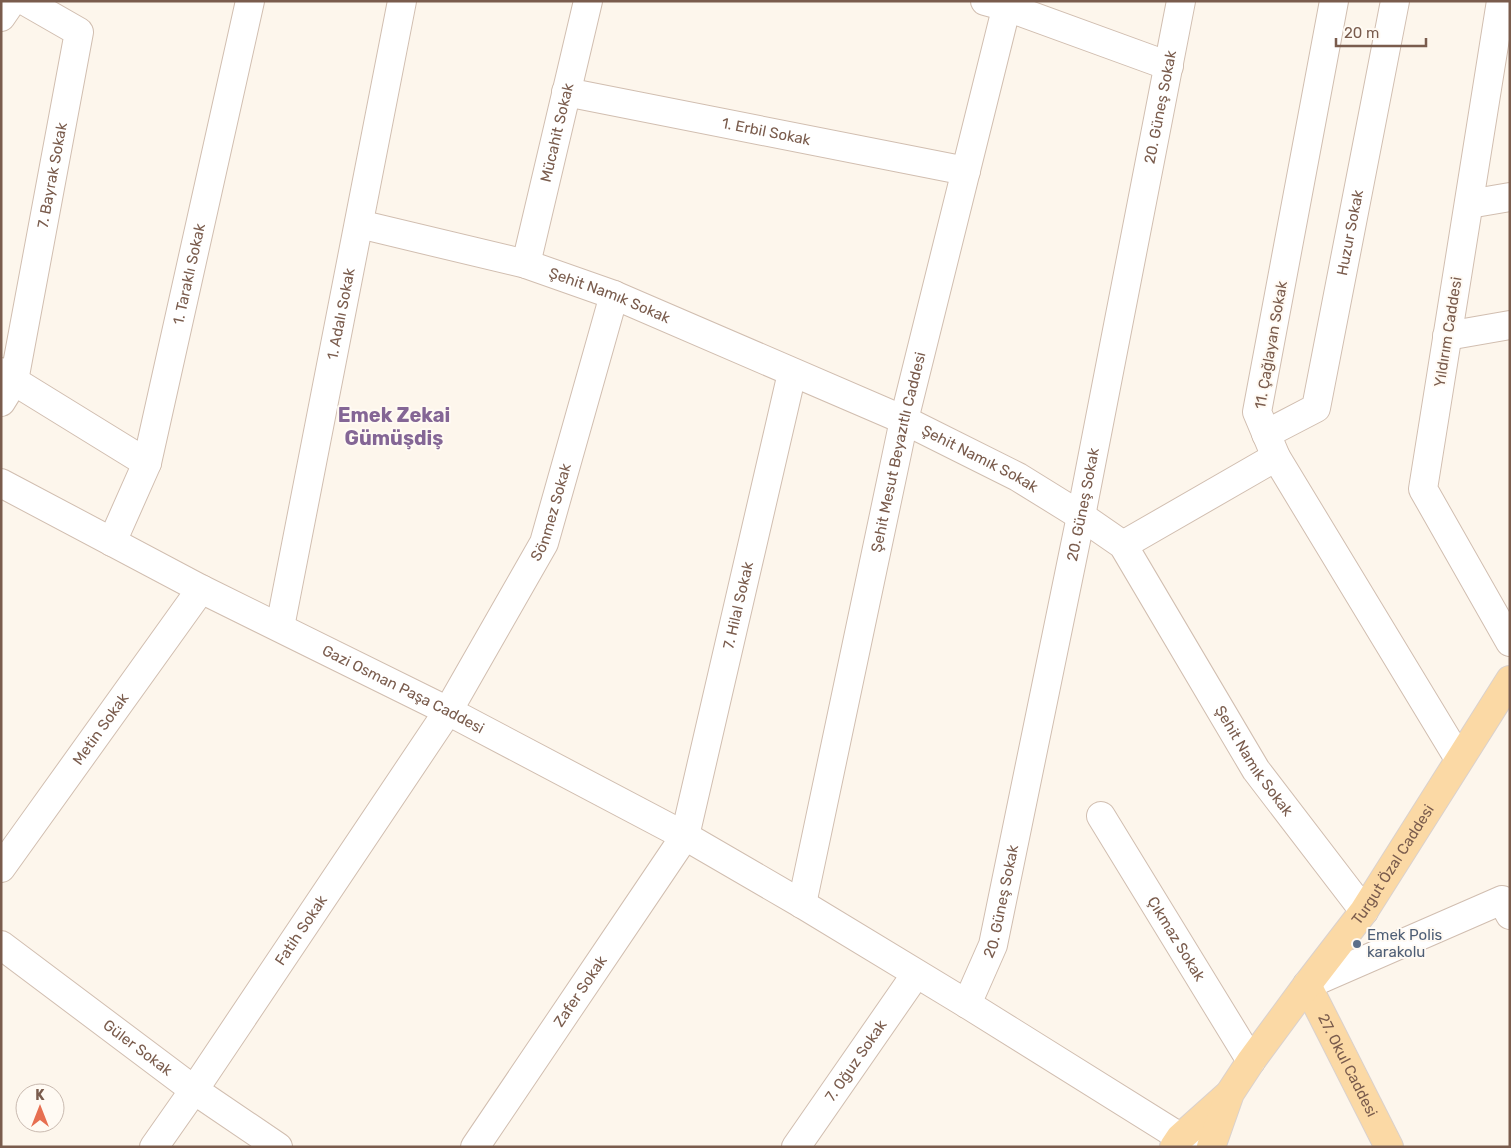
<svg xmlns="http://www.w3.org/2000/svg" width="1511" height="1148" viewBox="0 0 1511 1148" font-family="Rubik,sans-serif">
<rect width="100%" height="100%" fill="#fdf6ec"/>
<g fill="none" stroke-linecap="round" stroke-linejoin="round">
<defs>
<g id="minor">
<path d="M985 1 1007 7 1169 66"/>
<path d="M1334 1 1257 412 1276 457 1459 759"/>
<path d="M1501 1 1423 489 1510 642"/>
<path d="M1 17 12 1"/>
<path id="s1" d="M566 92 966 171"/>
<path d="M1469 204 1510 197"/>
<path id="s2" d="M359 224 526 264 614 295 904 420 1018 477 1081 516 1123 545 1256 770 1364 911"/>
<path id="s3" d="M526 264 588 1"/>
<path d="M1447 336 1510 325"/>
<path d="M1 372 14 381 147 463"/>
<path id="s4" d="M1 402 14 381 79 32 25 1"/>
<path id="s5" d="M1266 434 1316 408 1395 1"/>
<path id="s6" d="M1 483 201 589 448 711 685 836 802 904 967 1004 1196 1147"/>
<path id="s7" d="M112 542 147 463 250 1"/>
<path d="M1123 545 1276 457"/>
<path id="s8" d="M280 627 402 1"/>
<path id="s9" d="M1101 816 1251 1061"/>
<path id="s10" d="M1 868 201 589"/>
<path id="s11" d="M802 904 904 420 1008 1"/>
<path id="s12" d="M1 945 194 1090 278 1147"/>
<path d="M1307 985 1502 900 1510 915"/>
<path id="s13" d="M967 1004 993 945 1081 516 1181 1"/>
<path id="s14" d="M154 1147 194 1090 448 711 544 543 614 295"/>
<path id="s15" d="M475 1147 685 836 792 373"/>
<path id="s16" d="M796 1147 916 974"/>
</g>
<g id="major">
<path id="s17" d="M1307 985 1389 1147"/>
<path d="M1174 1147 1180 1138 1227 1096"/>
<path id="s18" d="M1211 1147 1230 1093 1251 1061 1307 985 1364 911 1510 680"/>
</g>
</defs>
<!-- minor casing -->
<use href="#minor" stroke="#d1beb0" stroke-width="30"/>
<!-- major casing -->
<use href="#major" stroke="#dad1cd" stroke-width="30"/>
<!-- minor -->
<use href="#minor" stroke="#fff" stroke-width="28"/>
<!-- major -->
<use href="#major" stroke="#fbd9a5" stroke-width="28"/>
</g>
<!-- markers -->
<circle fill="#5c6f8a" stroke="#fffaf3" stroke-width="2" cx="1357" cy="944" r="5"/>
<g text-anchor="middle" stroke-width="4" stroke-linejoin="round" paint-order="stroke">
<!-- street labels -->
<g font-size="15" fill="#7a5c4d" stroke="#fffaf3">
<text dy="5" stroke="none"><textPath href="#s13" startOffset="919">20. Güneş Sokak</textPath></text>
<text dy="5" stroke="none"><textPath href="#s3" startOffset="135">Mücahit Sokak</textPath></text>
<text dy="5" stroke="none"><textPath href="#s1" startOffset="204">1. Erbil Sokak</textPath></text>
<text dy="5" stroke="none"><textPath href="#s4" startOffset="234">7. Bayrak Sokak</textPath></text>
<text dy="5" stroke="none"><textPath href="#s5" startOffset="235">Huzur Sokak</textPath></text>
<text dy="5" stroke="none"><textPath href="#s7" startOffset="280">1. Taraklı Sokak</textPath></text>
<text dy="5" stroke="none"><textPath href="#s2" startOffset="261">Şehit Namık Sokak</textPath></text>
<text dy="5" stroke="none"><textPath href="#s8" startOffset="319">1. Adalı Sokak</textPath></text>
<text transform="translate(1448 332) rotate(-81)" y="5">Yıldırım Caddesi</text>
<text transform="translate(1271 345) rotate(-80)" y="5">11. Çağlayan Sokak</text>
<text dy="5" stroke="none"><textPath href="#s11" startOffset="462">Şehit Mesut Beyazıtlı Caddesi</textPath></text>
<text dy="5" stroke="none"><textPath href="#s2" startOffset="666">Şehit Namık Sokak</textPath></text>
<text dy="5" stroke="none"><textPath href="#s13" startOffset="514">20. Güneş Sokak</textPath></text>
<text dy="5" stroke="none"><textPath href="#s14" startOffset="751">Sönmez Sokak</textPath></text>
<text dy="5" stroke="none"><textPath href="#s15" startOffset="612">7. Hilal Sokak</textPath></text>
<text dy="5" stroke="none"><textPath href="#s6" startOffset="452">Gazi Osman Paşa Caddesi</textPath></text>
<text dy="5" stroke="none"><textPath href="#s10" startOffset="171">Metin Sokak</textPath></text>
<text dy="5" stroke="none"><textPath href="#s2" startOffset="1086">Şehit Namık Sokak</textPath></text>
<text dy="5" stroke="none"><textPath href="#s18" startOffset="338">Turgut Özal Caddesi</textPath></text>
<text dy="5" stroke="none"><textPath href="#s13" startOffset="109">20. Güneş Sokak</textPath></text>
<text dy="5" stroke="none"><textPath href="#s14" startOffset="262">Fatih Sokak</textPath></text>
<text dy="5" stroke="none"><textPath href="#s9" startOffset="144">Çıkmaz Sokak</textPath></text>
<text dy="5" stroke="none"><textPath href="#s15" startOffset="188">Zafer Sokak</textPath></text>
<text dy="5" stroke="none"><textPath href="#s12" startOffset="171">Güler Sokak</textPath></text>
<text dy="5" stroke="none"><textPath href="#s16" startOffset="105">7. Oğuz Sokak</textPath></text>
<text dy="5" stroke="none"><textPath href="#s17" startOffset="90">27. Okul Caddesi</textPath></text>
</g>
<!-- service labels -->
<g font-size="15" fill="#4e5e75" stroke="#fffaf3" text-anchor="start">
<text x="1367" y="940">Emek Polis<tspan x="1367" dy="17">karakolu</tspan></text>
</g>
<!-- district labels -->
<g font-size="20" font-weight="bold" fill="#846695" stroke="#fffaf3">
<text x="394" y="422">Emek Zekai<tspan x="394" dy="23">Gümüşdiş</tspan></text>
</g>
</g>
<!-- border -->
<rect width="1511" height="1148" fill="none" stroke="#7a5c4d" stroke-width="5"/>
<!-- north arrow -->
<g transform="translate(40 1108)"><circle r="24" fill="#fffaf3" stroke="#cabbb1"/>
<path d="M0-4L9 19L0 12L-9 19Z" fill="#e76f51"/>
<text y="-8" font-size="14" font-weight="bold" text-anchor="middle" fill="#7a5c4d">K</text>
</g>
<!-- scale -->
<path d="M1336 38v8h90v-8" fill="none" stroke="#7a5c4d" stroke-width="2.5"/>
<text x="1344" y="38" font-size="15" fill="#7a5c4d" stroke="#fffaf3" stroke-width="4" paint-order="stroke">20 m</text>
</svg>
